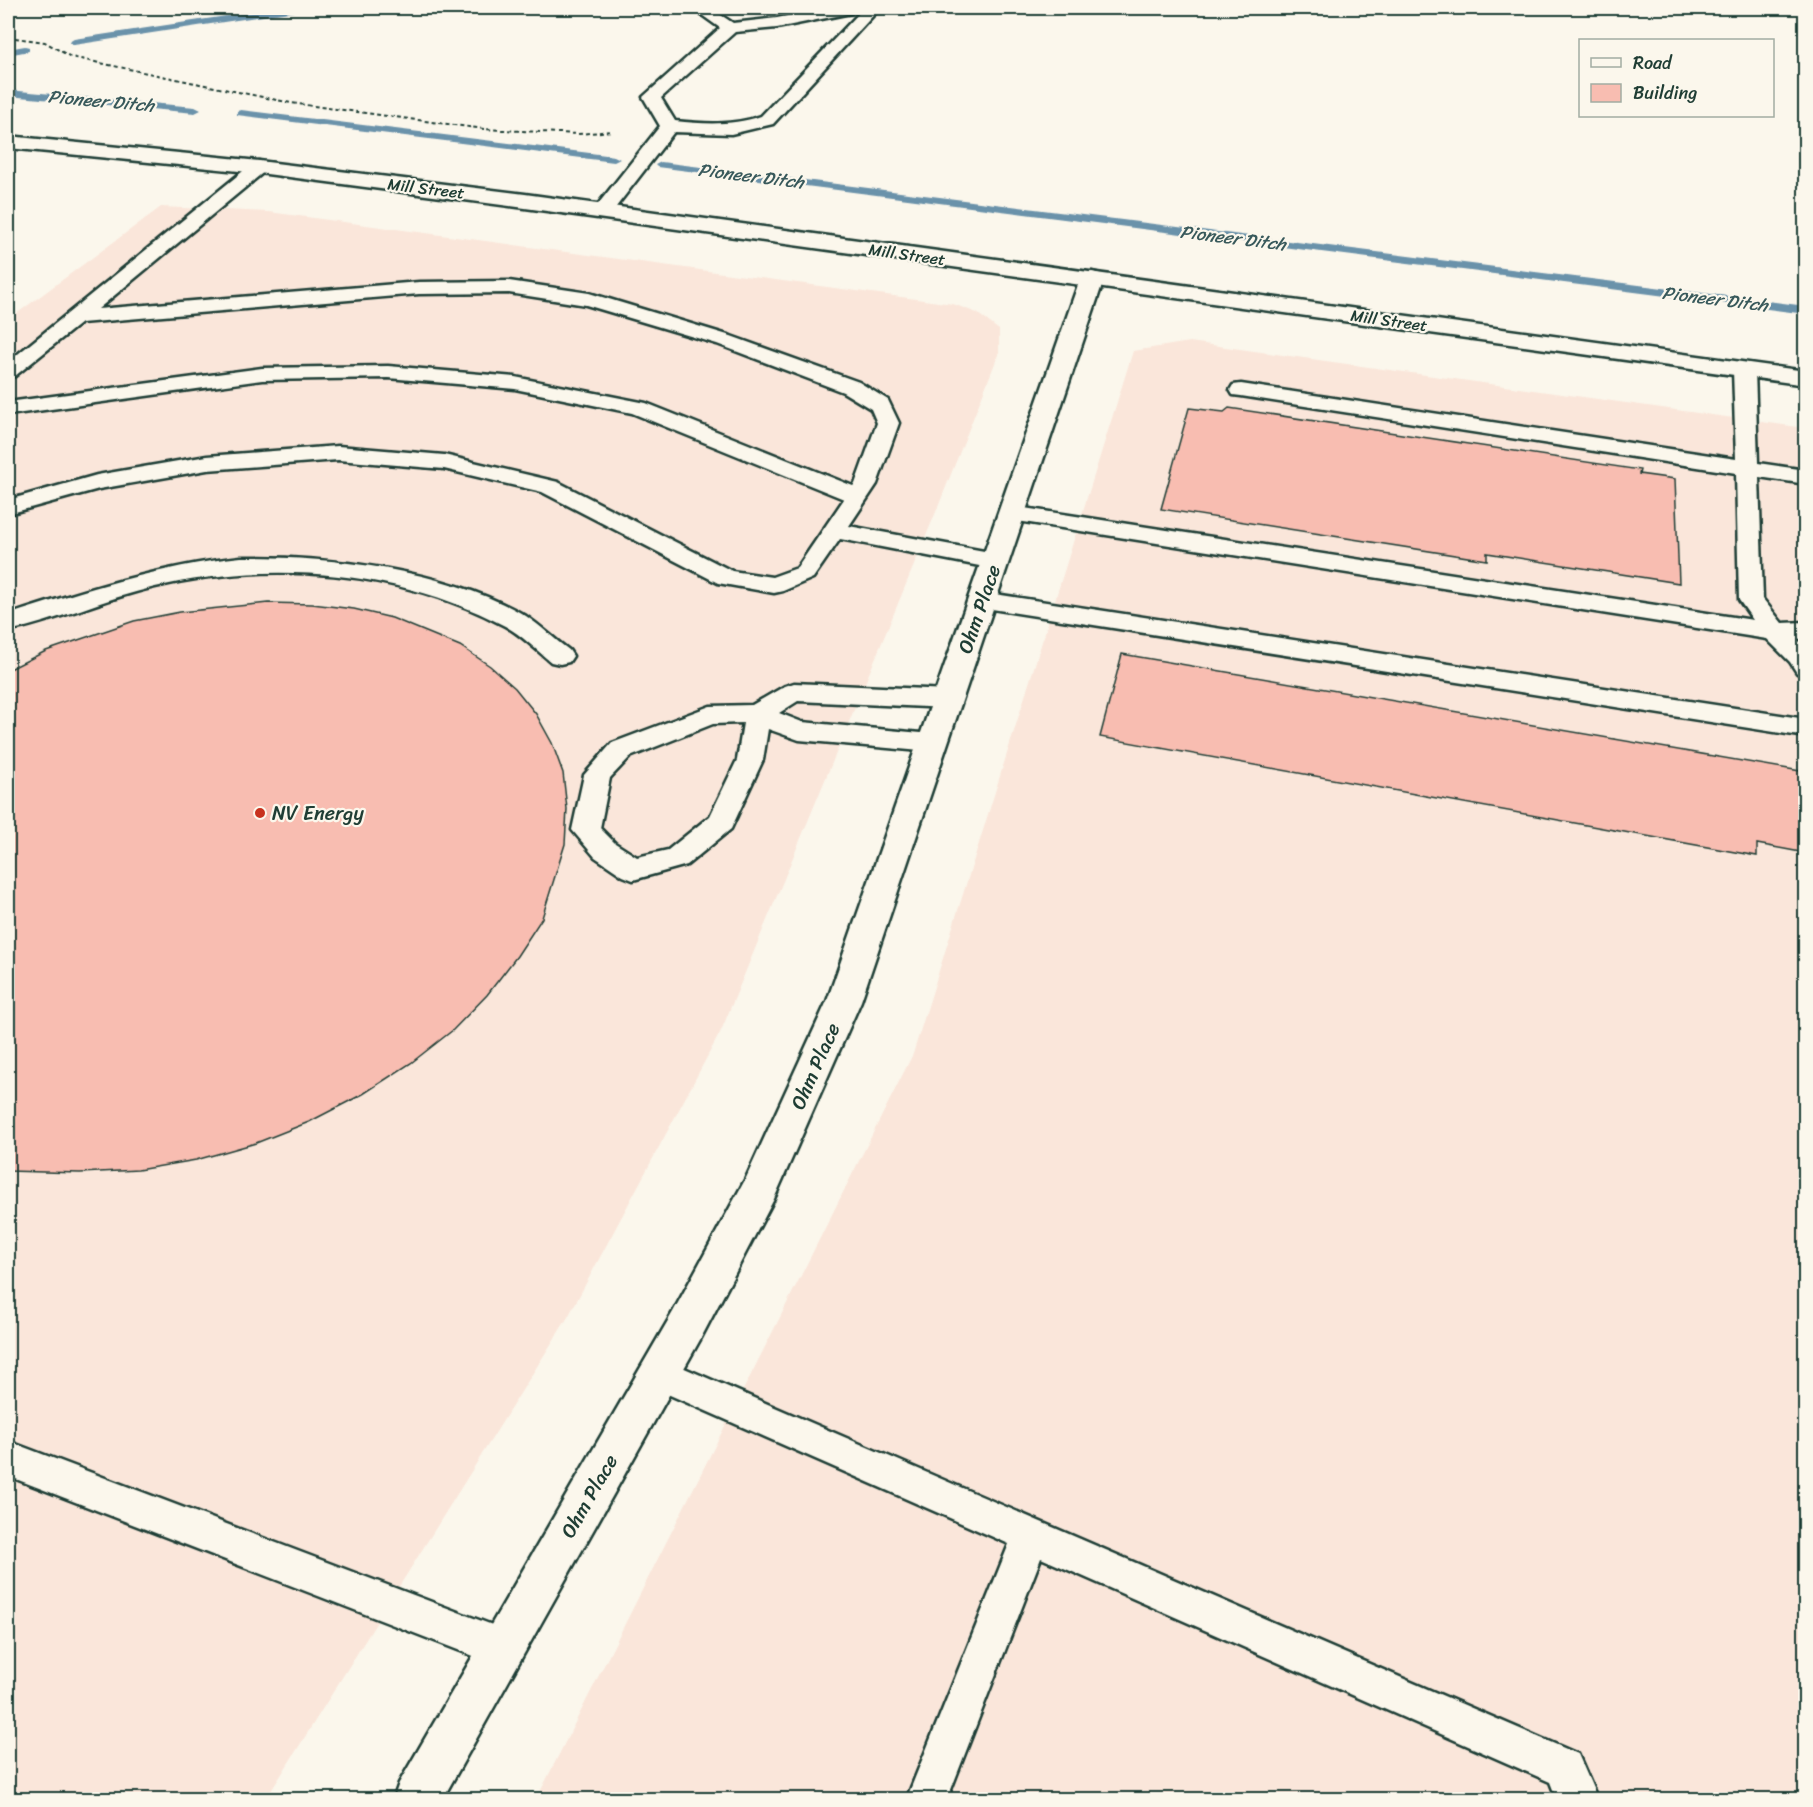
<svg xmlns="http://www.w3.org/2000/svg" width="1813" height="1807" viewBox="0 0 1813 1807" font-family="Sriracha,sans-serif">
<rect width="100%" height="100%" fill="#fbf7ec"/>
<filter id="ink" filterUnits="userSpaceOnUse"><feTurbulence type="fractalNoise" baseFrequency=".0167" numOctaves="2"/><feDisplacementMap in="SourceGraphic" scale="12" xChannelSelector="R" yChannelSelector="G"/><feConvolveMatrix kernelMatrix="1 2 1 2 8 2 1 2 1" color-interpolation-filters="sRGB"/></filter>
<g filter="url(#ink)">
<!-- built -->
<g fill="#fae6da">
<path d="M161 207 269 212 953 304 977 313 999 330V353L938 507 721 1031 568 1317 266 1799H8V320Z"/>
<path d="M1190 342 1805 428V1799L536 1800 913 1054 1133 351Z"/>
</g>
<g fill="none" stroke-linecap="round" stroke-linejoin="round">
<!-- stream -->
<g fill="#6b92aa" fill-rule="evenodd">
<path d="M279 8H301L296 11 74 45 69 42 74 39Z"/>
<path d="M25 46 29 47V51L8 55V49Z"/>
<path d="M8 90 195 107 201 110 195 113 8 96Z"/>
<path d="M241 110 614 156 620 159 614 162 237 115V111Z"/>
<path d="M661 162 1806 306V314L657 167 655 165Z"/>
</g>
</g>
<!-- building -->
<g fill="#f8bdb1" stroke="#1f3d34" stroke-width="1.5">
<path d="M1189 408 1224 412 1229 408 1395 433 1640 470 1639 474 1675 479 1679 583 1487 553V560L1161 509Z"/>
<path d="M268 603 312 604 354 609 392 618 460 646 490 666 515 688 536 714 552 743 563 773 567 809 565 844 542 918 517 956 487 995 453 1030 411 1063 363 1094 309 1122 256 1143 196 1160 138 1170 80 1173 8 1171V670L46 651 134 621 180 612Z"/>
<path d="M1122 654 1806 772V853L1757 844V856L1100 737Z"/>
</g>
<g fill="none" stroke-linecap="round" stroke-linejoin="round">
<defs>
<g id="lane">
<path d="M692 8H710L733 23 777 18 829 8H859L851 13 777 28 735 32 661 98 675 121C704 124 732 126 761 116L864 8H880L773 124 731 134 674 132 609 216H595L593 212 595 208 660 126 643 97 720 28Z"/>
<path d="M259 161 265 163 268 167 265 171 98 309 419 282 509 281 589 293 731 336 859 382 888 400 899 423 877 484 849 526 995 553 1003 556 1007 561 1003 566 995 569 840 539 813 578 783 591 774 593 718 583 542 492 444 469 338 460 207 470 99 489 8 514V500L97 475 207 456 338 446 444 455 558 482 732 571 772 577 797 568 844 499 632 413 515 389 388 378 262 380 8 415V402L262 368 388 366 515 377 646 403 853 486 855 484 877 423 871 409 843 392 717 344 586 305 509 293 419 294 81 323 15 376 8 378V362L253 163Z"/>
<path d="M1744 364 1751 366 1755 370 1758 463 1806 470V484L1759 477 1763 599 1782 623 1806 622V638L1797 639 1806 648V675L1797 673 1790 662 1767 639 1011 520 1003 518 999 513 1003 508 1011 506 1753 620 1739 600 1736 473 1241 396 1233 395 1230 390 1233 385 1241 384 1736 459 1733 370 1737 366Z"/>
<path d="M241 557C330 556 449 570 526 616 541 626 554 639 569 650L573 656 569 662 560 664 551 662C536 650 522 635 505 626 400 570 270 560 155 587 106 598 57 621 8 631V615C84 590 161 566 241 557Z"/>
<path d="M982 592 1806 719V737L973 606 970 600 973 594Z"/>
<path d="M794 683 948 690 957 693 961 699 957 705 948 708 798 701 779 713 802 722 932 734 941 736 945 743 941 750 932 752 799 740 768 729 763 760 731 829 687 865 633 880 623 876 595 857 572 830 584 775 612 743 710 706 752 705 785 686ZM743 723 737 760 710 816 668 850 637 857 615 843 600 828 610 778 630 757 713 724Z"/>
<path d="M659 1357 1578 1754 1598 1800H1557L1550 1782 1041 1558 947 1800H906L1009 1544 647 1385 642 1373 647 1361Z"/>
<path d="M8 1441 516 1634 521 1648 516 1662 502 1667 8 1476Z"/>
</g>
<path id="street" d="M1092 272 1100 274 1104 279 861 1001 774 1199 701 1338 442 1800H393L399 1783 673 1312 746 1178 827 1001 1080 279 1084 274Z"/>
<path id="secondary" d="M8 136 259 161 525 194 1806 371V385L525 208 259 173 8 148Z"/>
</defs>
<!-- lane casing -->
<use href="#lane" stroke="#1f3d34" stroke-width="5"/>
<!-- street casing -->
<use href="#street" stroke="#1f3d34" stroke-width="5"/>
<!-- secondary casing -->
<use href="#secondary" stroke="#1f3d34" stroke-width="5"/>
<!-- path -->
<path stroke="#1f3d34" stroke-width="2" stroke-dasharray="4 3" stroke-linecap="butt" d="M8 37 45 42 71 57 291 103 484 129 578 134 612 131"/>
<!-- lane -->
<use href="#lane" fill="#fbf7ec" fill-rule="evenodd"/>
<!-- street -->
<use href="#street" fill="#fbf7ec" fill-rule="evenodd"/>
<!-- secondary -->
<use href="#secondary" fill="#fbf7ec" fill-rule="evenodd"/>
</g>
</g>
<!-- markers -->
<circle fill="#c8321e" stroke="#fbf7ec" stroke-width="2" cx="260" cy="813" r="6"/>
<g text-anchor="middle" stroke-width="4.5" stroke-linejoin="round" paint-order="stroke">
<!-- far-street labels -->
<g font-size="16" fill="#1f3d34" stroke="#fbf7ec">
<text transform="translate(426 188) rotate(7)" y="6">Mill Street</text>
<text transform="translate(907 254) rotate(8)" y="6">Mill Street</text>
<text transform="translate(1389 320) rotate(8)" y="6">Mill Street</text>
</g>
<!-- far-water labels -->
<g font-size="18" font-style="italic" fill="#38595b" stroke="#fbf7ec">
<text transform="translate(101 101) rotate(5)" y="6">Pioneer Ditch</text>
<text transform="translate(751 176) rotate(7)" y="6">Pioneer Ditch</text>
<text transform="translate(1233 238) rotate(7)" y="6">Pioneer Ditch</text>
<text transform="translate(1715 299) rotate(7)" y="6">Pioneer Ditch</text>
</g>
<!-- street labels -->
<g font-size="20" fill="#1f3d34" stroke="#fbf7ec">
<text transform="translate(979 609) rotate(-71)" y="7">Ohm Place</text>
<text transform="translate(815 1066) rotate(-66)" y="7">Ohm Place</text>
<text transform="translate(589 1496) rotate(-60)" y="7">Ohm Place</text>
</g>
<!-- poi labels -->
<g font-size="20" fill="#1f3d34" stroke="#fbf7ec" text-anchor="start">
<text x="272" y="820">NV Energy</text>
</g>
</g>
<!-- margin -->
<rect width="1813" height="1807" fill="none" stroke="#fbf7ec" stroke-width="30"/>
<rect x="15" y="15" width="1783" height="1777" fill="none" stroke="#1f3d34" stroke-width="2" filter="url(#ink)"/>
<!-- legend -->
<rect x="1579" y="39" width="195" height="78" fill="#fbf7ec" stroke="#a3ada2" stroke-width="1.5"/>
<rect x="1591" y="58" width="30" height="9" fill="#fbf7ec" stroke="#a3ada2" stroke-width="1.5"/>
<text x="1633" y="69" font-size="18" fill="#1f3d34">Road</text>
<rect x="1591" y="84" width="30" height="18" fill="#f8bdb1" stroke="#a3ada2" stroke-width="1.5"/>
<text x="1633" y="99" font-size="18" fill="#1f3d34">Building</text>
</svg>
